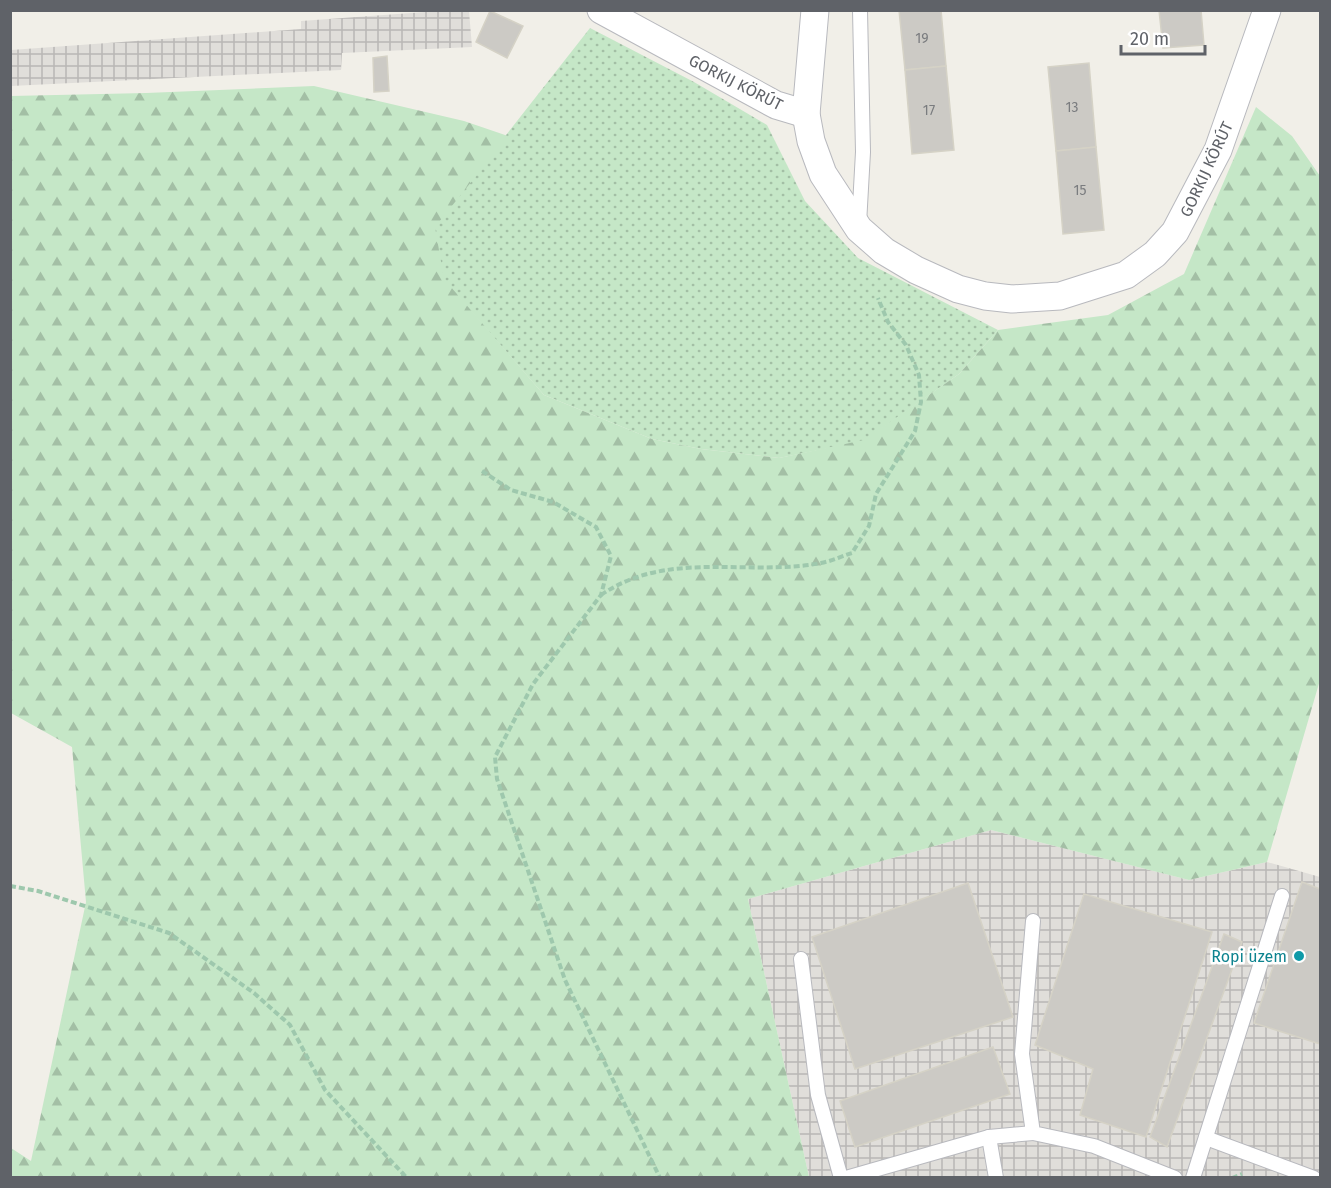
<svg xmlns="http://www.w3.org/2000/svg" width="1331" height="1188" viewBox="0 0 1331 1188" font-family="'Fira Sans',sans-serif">
<defs>
<pattern id="industrial-grid" width="8" height="8" patternUnits="userSpaceOnUse" patternTransform="scale(1.5)"><rect width="8" height="8" fill="#e0deda"/><path d="M0 4h8M4 0v8" fill="none" stroke="#b9b7b5"/></pattern>
<pattern id="green-dots" width="8" height="8" patternUnits="userSpaceOnUse" patternTransform="scale(1.5)"><rect width="8" height="8" fill="#c5e7c7"/><path d="M2 2h.1M6 6h.1" fill="none" stroke="#a3bfa5" stroke-width="1.8" stroke-linecap="round"/></pattern>
<pattern id="forest-firs" width="22" height="20" patternUnits="userSpaceOnUse" patternTransform="scale(1.5)"><rect width="22" height="20" fill="#c5e7c7"/><path d="M5 1l3.5 6h-7zM16 11l3.5 6h-7z" fill="#a3bfa5"/></pattern>
</defs>
<rect width="100%" height="100%" fill="#f1efe8"/>
<!-- industrial -->
<g fill="url(#industrial-grid)">
<path d="M453 10 469 11 472 47 342 53 341 70 11 86V50L301 29V21Z"/>
<path d="M991 830 1189 880 1267 862 1320 877V1177H809L748 899Z"/>
</g>
<!-- green -->
<path fill="url(#green-dots)" d="M590 28 694 82 767 125 805 201 858 258 998 330 959 374 864 441 779 458 701 449 652 439 544 395 443 279 434 227Z"/>
<!-- forest -->
<path fill="url(#forest-firs)" d="M314 86 464 121 508 136 435 227 444 279 544 395 652 439 701 449 779 458 864 440 959 374 998 330 1108 315 1184 274 1256 107 1292 136 1320 176V680L1267 862 1189 880 991 830 748 899 809 1177H11V1148L31 1161 86 902 72 747 11 713V96L146 93Z"/>
<!-- building -->
<g fill="#cccac5" stroke="#d5d2c6" stroke-width="1.5">
<path d="M899 10H941L946 66 905 70Z"/>
<path d="M1159 10H1201L1204 45 1163 48Z"/>
<path d="M490 11 523 26 507 58 476 42Z"/>
<path d="M387 56 389 91 374 92 373 58Z"/>
<path d="M1089 63 1096 147 1056 151 1048 67Z"/>
<path d="M946 66 954 150 912 154 905 70Z"/>
<path d="M1096 147 1104 230 1063 234 1056 151Z"/>
<path d="M1302 882 1320 889V1044L1254 1023Z"/>
<path d="M968 883 1013 1017 855 1069 812 937Z"/>
<path d="M1084 894 1212 932 1146 1137 1080 1115 1093 1069 1035 1045Z"/>
<path d="M1224 934 1242 942 1167 1147 1150 1137Z"/>
<path d="M993 1047 1010 1094 855 1147 840 1101Z"/>
</g>
<g fill="none" stroke-linecap="round" stroke-linejoin="round">
<defs>
<g id="service">
<path d="M859 224 863 152 860 10"/>
<path d="M1033 921 1022 1054 1033 1133 1094 1146 1175 1178"/>
<path d="M801 959 818 1095 841 1178"/>
<path d="M989 1137 996 1178"/>
<path d="M1206 1138 1314 1178"/>
<path d="M846 1178 989 1137 1033 1133"/>
<path d="M1193 1178 1282 896"/>
</g>
<g id="minor">
<path d="M601 10 776 105 806 114"/>
<path d="M815 10 806 114 811 141 823 174 859 229 884 251 916 270 958 289 985 296 1012 299 1060 296 1126 275 1155 254 1175 232 1218 150 1267 10"/>
</g>
</defs>
<!-- service casing -->
<use href="#service" stroke="#b8b9be" stroke-width="16"/>
<!-- minor casing -->
<use href="#minor" stroke="#b8b9be" stroke-width="29"/>
<!-- path -->
<g stroke="#9ec8ad" stroke-width="4" stroke-dasharray="6 3" stroke-linecap="butt">
<path d="M482 471 511 490 553 502 596 527 611 556 601 595 533 684 495 757 497 779 565 980 660 1178"/>
<path d="M601 595C668 549 747 577 821 563 832 561 842 556 852 553L869 526 876 494 915 431 921 402 919 375 906 345 888 322 878 298"/>
<path d="M10 886 38 891 169 933 254 993 290 1025 325 1090 407 1178"/>
<path d="M1232 1178 1242 1174"/>
</g>
<!-- service -->
<use href="#service" stroke="#fff" stroke-width="14"/>
<!-- minor -->
<use href="#minor" stroke="#fff" stroke-width="27"/>
</g>
<!-- markers -->
<circle fill="#0f9aa8" stroke="#fff" stroke-width="2" cx="1299" cy="956" r="6"/>
<g text-anchor="middle" stroke-width="5" stroke-linejoin="round" paint-order="stroke">
<!-- number labels -->
<g font-size="14" fill="#7a7c7f">
<text x="922" y="43">19</text>
<text x="1072" y="112">13</text>
<text x="929" y="115">17</text>
<text x="1080" y="195">15</text>
</g>
<!-- street labels -->
<g font-size="16" fill="#5f6268" stroke="#fff">
<text transform="translate(736 82) rotate(27)" y="6">GORKIJ KÖRÚT</text>
<text transform="translate(1206 169) rotate(-65)" y="6">GORKIJ KÖRÚT</text>
</g>
<!-- culture labels -->
<g font-size="16" fill="#0d838f" stroke="#fff" text-anchor="end">
<text x="1287" y="962">Ropi üzem</text>
</g>
</g>
<!-- border -->
<rect width="1331" height="1188" fill="none" stroke="#5f6268" stroke-width="24"/>
<!-- scale -->
<path d="M1121 45v9h84v-9" fill="none" stroke="#5f6268" stroke-width="3"/>
<text x="1130" y="45" font-size="18" fill="#5f6268" stroke="#ffffff" stroke-width="4.5" paint-order="stroke">20 m</text>
</svg>
